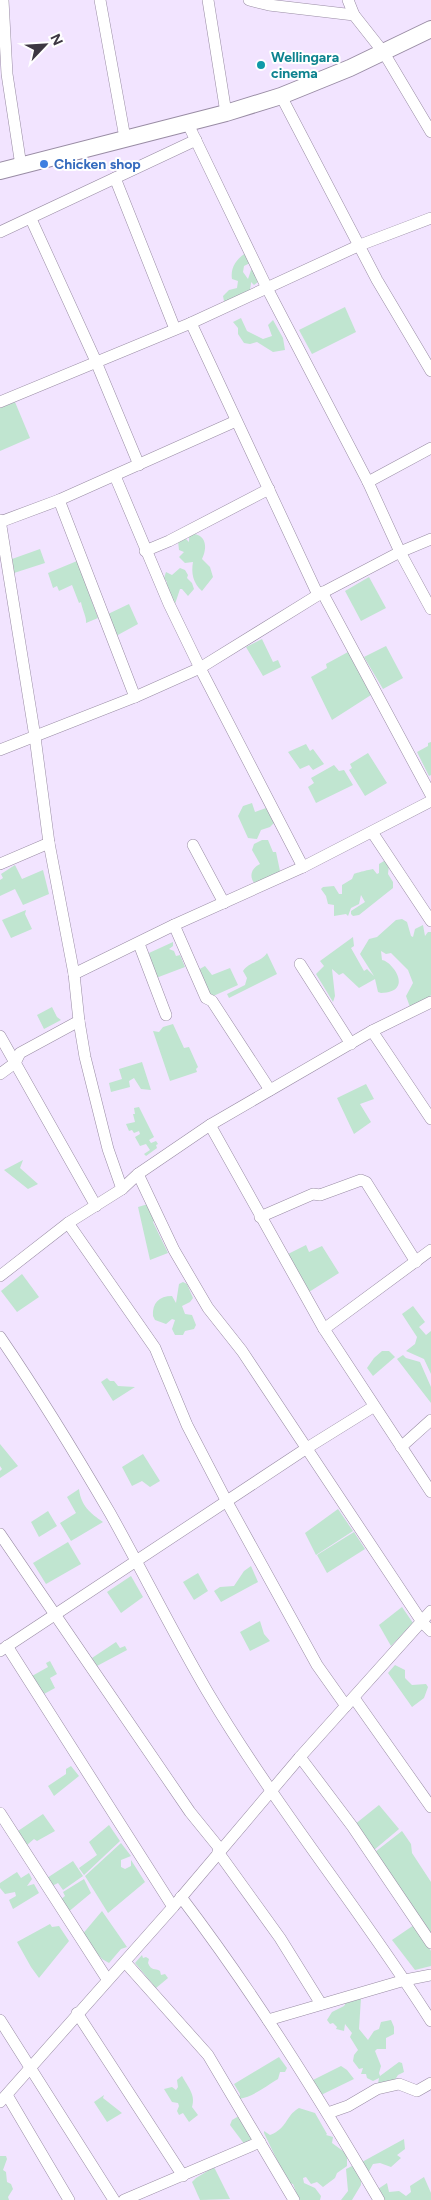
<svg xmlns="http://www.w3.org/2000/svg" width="431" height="2200" viewBox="0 0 431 2200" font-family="Figtree,sans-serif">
<rect width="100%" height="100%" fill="#f2e4ff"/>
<!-- green -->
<g fill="#c0e5d0">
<path d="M248 252 252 262 244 266 243 272 248 279 251 270 255 269 258 282 254 285 251 282C251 294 242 309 230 311L224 301 223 296 229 290 237 288 238 281 232 279C230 268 237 257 248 252Z"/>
<path d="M345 307 356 332 312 354 299 330Z"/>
<path d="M241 318 247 331 263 339 272 336 268 325 273 320 283 338 285 350 273 352 257 342 250 344 244 343 238 334V328L233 322Z"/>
<path d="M15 402 30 438 0 451V408Z"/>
<path d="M195 534C207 537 207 549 202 559L210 567 213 577 202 591C193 583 191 573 193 562L185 563 179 557 184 552 179 550 178 541 184 537 189 542V536Z"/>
<path d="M40 549 45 563 14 573 12 559Z"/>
<path d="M77 561 98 618 86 623C87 618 82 609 81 602L79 603 72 585 59 591 57 586 53 588 48 573Z"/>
<path d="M180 568 185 570 188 575 187 578 192 583 194 589 188 596 182 589H180L175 604 165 586 167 582 164 578 166 572 172 575Z"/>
<path d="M369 577 386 608 361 621 345 591Z"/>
<path d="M129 604 138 624 116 636 108 614Z"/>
<path d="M262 639 273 662 278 660 281 667 263 676 246 647Z"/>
<path d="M386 646 403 678 383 689 364 657Z"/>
<path d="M348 652 371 695 332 720 311 677 327 668 326 664Z"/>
<path d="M431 742V775L429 776 417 752 428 746V743Z"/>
<path d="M306 744 310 751 313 749 324 764 313 770 309 765 300 769 288 752Z"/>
<path d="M368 753 387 783 365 796 349 770 352 768 350 764Z"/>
<path d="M334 765 339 771 344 770 353 785 316 803 308 787 314 783 311 778Z"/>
<path d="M252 803 255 812 266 808 274 823 270 827 261 830 257 839 248 838 238 816 243 806Z"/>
<path d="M262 840H268L273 852H276L280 871 279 874 255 884C248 876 252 868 260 864L252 850 254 844Z"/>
<path d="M384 861 389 865 388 874 393 882V888L359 915 353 916 351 914V911L365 902 361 895 359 904 351 908 348 916 346 914 334 916V905L328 904 326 896 321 889 323 887 334 886 339 894H342V885L352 879 354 874C355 873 372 869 373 869L377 874 379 873V864Z"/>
<path d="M15 865 22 879 43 870 49 894 23 905 15 889 0 896V880L3 878 1 874Z"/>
<path d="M26 910 25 914 32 929 11 938 2 920Z"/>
<path d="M402 919 407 922 411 936 413 937 415 929 423 925 425 936 428 932H431V995L426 1003 410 1007 406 996 413 983 408 970 391 953 386 954 381 951 382 960C392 961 415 992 381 993L378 992 375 979 359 988 343 973 339 975 332 969 335 996 333 1002 316 974 324 966 320 961 353 937 354 946 351 948 364 971 367 969 374 976 360 954 369 939 377 937 396 920Z"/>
<path d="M173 942V946L169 949 174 951 176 956 180 955 185 967 156 978 149 953Z"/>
<path d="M267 953 277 974 229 998 227 994 245 985 247 978 243 971C249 962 261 962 267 953Z"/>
<path d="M205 966 212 975 230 968 238 985 211 997 198 970Z"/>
<path d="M52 1007 57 1017 61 1020 44 1029 37 1015Z"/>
<path d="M173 1024 184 1048 189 1047 198 1067 196 1069 197 1072 170 1081 153 1031 159 1032 163 1027Z"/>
<path d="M142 1062 151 1090 141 1089 134 1078 129 1081 130 1087 111 1092 109 1083 122 1079 119 1069Z"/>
<path d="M366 1084 374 1099 360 1104 371 1122 354 1134 337 1098Z"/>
<path d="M139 1107 154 1137 149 1140 151 1143 156 1141 158 1144 156 1145 157 1148 146 1156 144 1154 150 1150 146 1144 140 1146 135 1137 140 1134 139 1131 134 1133 132 1130 129 1131 126 1124 135 1122 133 1114H135L134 1108Z"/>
<path d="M23 1160 20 1168 38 1184 28 1189 4 1170Z"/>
<path d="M148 1204 155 1220 153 1222 168 1253 150 1260 138 1207Z"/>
<path d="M306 1245 309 1252 322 1246 339 1273 309 1292 288 1254Z"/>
<path d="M22 1274 39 1297 17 1312 1 1291Z"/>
<path d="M183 1282 187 1284 193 1298 190 1302 182 1306 185 1314 192 1315 196 1325 194 1329 185 1331 183 1335H175L172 1329 175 1320 172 1319 166 1324 155 1320 153 1316C152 1303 159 1296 172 1296L176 1303 179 1284Z"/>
<path d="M413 1306 425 1322 419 1327 426 1335 431 1331V1374L424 1359 406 1351 415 1344 417 1337 402 1314Z"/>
<path d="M382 1351H389L395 1357 373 1376 367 1368 374 1358Z"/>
<path d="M403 1355 406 1358 420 1362 431 1387V1403L397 1359Z"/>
<path d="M107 1378 110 1381H114L118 1386 135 1387 113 1401 101 1382Z"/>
<path d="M0 1444 18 1466 0 1478V1471L2 1469 0 1466Z"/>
<path d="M143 1454 160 1481 150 1487 142 1481 132 1486 122 1467Z"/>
<path d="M79 1489C81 1506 90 1513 103 1522L71 1541 60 1523 76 1513 67 1497Z"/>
<path d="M338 1509 353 1531 316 1555 305 1533Z"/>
<path d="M48 1511 57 1526 39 1537 31 1522Z"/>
<path d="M354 1532 365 1549 327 1573 317 1555Z"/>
<path d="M68 1542 81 1564 46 1584 33 1563Z"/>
<path d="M251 1566 258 1582 221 1602 214 1591 220 1587 234 1586 244 1571Z"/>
<path d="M198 1573 208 1591 194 1600 183 1582Z"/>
<path d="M131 1576 143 1597 121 1613 107 1592Z"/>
<path d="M402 1607 413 1623 391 1646 379 1625Z"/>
<path d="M260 1621 264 1634 270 1641 250 1651 240 1632Z"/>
<path d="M116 1642 120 1648 125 1646 127 1650 97 1666 92 1658Z"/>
<path d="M50 1661 57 1674 50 1678 55 1688 44 1694 32 1676 48 1667 46 1663Z"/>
<path d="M395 1665 405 1670V1678L412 1685 426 1684 428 1687 424 1698 412 1707 388 1673Z"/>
<path d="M71 1766 79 1776 54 1796 48 1786 66 1774V1769Z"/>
<path d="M379 1805 399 1829 374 1850 354 1825Z"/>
<path d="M43 1814 55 1831 37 1841 34 1839 27 1845 18 1831Z"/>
<path d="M109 1825 120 1841 84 1875 79 1868 97 1855 89 1842Z"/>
<path d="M402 1831 411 1844 412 1853 431 1882V1935L375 1852Z"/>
<path d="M121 1843 131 1856 121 1860V1867L125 1869 131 1866V1860L145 1882 108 1913 85 1876Z"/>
<path d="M73 1861 83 1876 63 1890 58 1883 52 1886 47 1878Z"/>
<path d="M17 1872 21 1878 29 1873 32 1879 27 1886 34 1884 39 1893 13 1909 9 1900 16 1896 15 1892 5 1894 0 1888V1883Z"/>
<path d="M84 1879 91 1893 67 1913 60 1900 65 1896 63 1892Z"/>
<path d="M102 1911 127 1947 121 1949 109 1963 102 1959 81 1936Z"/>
<path d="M50 1924 52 1927 59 1926 69 1941 39 1978 31 1967 17 1942Z"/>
<path d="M414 1925 431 1951V1966L415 1970 392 1940Z"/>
<path d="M142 1955 143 1958 146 1957 149 1959 148 1963C151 1971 155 1968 160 1971L161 1975 165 1974 168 1978 156 1988 135 1963Z"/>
<path d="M352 1993 361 1998 359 2029 368 2040 374 2031 379 2029 381 2022 391 2020 394 2027V2034L386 2038V2049H377L375 2051 381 2066 379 2073 380 2076 399 2062 402 2063 404 2072 398 2075 392 2084H378L379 2078 373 2081 367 2078 366 2074H361L363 2068 359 2069 353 2061 354 2055 358 2050 350 2037 352 2033 345 2024 344 2031 336 2029 337 2027 333 2023 330 2024 327 2020 332 2012 344 2006Z"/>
<path d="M279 2057 287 2068 285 2072H280L278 2079C266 2086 253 2097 239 2099L240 2094 234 2084Z"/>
<path d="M341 2066 347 2070 354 2079 321 2095 310 2077 313 2080Z"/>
<path d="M182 2076C188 2087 196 2095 192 2107L198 2115 189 2122 183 2113 179 2115 177 2111 179 2106 178 2103 172 2102 164 2089 172 2087 176 2090 178 2087 177 2080Z"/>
<path d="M104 2095 103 2098 122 2113 107 2122 94 2102Z"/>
<path d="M299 2108 315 2113 327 2134 326 2135 333 2137 332 2143 347 2154V2166L337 2173 335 2178 323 2187 317 2182 311 2184 306 2177 303 2178 304 2183 315 2188 321 2196 320 2200H299L293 2184 288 2183 264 2133V2131L270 2135C288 2128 285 2116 299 2108Z"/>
<path d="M239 2116 253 2137 245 2145 230 2125 232 2120Z"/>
<path d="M404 2139 405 2149 397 2155 401 2158 391 2167 380 2163 373 2164 368 2173 362 2162Z"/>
<path d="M0 2156H6L7 2159 3 2170 6 2172 7 2182 11 2184 13 2189 8 2197 9 2200H0Z"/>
<path d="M352 2166 355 2167 361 2181V2185L352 2200H341L348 2191 346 2169Z"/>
<path d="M214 2167 230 2199 200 2200 192 2182 196 2178Z"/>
<path d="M424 2177 431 2193V2200H384L378 2189 387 2183 389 2192 399 2191 406 2196 411 2192 410 2186Z"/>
</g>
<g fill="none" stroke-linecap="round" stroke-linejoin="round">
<defs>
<g id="street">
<path d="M3 0 7 74 21 166"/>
<path d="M100 0 125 138"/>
<path d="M208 0 226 113"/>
<path d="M249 0 269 5 354 15 384 53 431 132"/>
<path d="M348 0 354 15"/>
<path d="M281 96 377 280 431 371"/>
<path d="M187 122 268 290 368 482 400 552 431 609"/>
<path d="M115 178 175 329"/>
<path d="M31 219 94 357 139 465"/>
<path d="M0 232 196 140"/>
<path d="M191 323 318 595"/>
<path d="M0 402 191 323 360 245 431 218"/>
<path d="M115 476 169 604 200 668 303 867"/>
<path d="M368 482 431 448"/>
<path d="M59 500 135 697"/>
<path d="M0 520 35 737 49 843 74 974 79 1021 85 1057 108 1149 122 1189"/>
<path d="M0 522 59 500 236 421"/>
<path d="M145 551 169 541 269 489"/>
<path d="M322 592 431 795"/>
<path d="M0 750 135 697 200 668 318 595 400 552 431 539"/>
<path d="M372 832 431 921"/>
<path d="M193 845 224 903"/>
<path d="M0 864 49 843"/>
<path d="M174 925 206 998 212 1001 270 1090"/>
<path d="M139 944 166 1015"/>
<path d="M300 964 351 1044"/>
<path d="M74 974 174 925 303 867 431 801"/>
<path d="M372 1031 431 1119"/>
<path d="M0 1036 96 1206"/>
<path d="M0 1074 15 1063 20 1053 79 1021"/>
<path d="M210 1125 324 1329 431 1492"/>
<path d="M138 1174 174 1250 208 1308 242 1351 422 1622 431 1631"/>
<path d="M260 1217 313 1194 320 1195 361 1180 366 1182 416 1262"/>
<path d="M68 1223 155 1348 187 1425 227 1502 317 1665 346 1706"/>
<path d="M0 1276 68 1223 122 1189 138 1174 210 1125 372 1031 431 1002"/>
<path d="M324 1329 431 1250"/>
<path d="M0 1337C39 1394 75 1453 110 1513 143 1572 173 1633 207 1691 275 1806 360 1909 431 2021"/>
<path d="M401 1447 431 1420"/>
<path d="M0 1534 190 1812 220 1849"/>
<path d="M7 1646 173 1907"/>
<path d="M0 1651 307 1448 373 1407"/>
<path d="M354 1698 431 1807"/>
<path d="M300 1757 352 1826 431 1943"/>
<path d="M0 1813 107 1979"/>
<path d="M218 1852 280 1938 321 2004"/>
<path d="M181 1897C254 1993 318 2096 379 2200"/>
<path d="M125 1962 208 2055 294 2200"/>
<path d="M77 2013 183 2176"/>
<path d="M0 2020 114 2200"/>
<path d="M268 2020 405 1980 431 1975"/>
<path d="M7 2095 69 2200"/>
<path d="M0 2102 173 1907 300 1757 431 1611"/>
<path d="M328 2113 348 2106 377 2089 399 2084 417 2091 431 2083"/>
<path d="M124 2200 260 2142"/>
</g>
<path id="secondary" d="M0 171 226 113 281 96 350 68 431 29"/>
</defs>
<!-- street casing -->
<use href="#street" stroke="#998ca4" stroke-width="12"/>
<!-- secondary casing -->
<use href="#secondary" stroke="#998ca4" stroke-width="18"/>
<!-- street -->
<use href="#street" stroke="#fff" stroke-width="11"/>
<!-- secondary -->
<use href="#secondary" stroke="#fff" stroke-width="16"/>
</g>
<!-- markers -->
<circle fill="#0f9aa8" stroke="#fff" stroke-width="2" cx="261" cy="65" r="5"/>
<circle fill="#3f7fe0" stroke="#fff" stroke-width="2" cx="44" cy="164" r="5"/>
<g text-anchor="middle" stroke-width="4" stroke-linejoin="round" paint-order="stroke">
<!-- culture labels -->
<g font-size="14" font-weight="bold" fill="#0d838f" stroke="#fff" text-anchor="start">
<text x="271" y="62">Wellingara<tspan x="271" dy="16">cinema</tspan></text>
</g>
<!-- shop labels -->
<g font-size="14" font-weight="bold" fill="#366cbe" stroke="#fff" text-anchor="start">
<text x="54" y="169">Chicken shop</text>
</g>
</g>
<!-- north arrow -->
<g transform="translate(45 45) rotate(65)" stroke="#ffffff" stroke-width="4" paint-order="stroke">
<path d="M0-4L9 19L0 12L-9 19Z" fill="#3d3742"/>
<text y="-8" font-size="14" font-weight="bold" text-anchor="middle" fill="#3d3742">N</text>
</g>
</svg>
